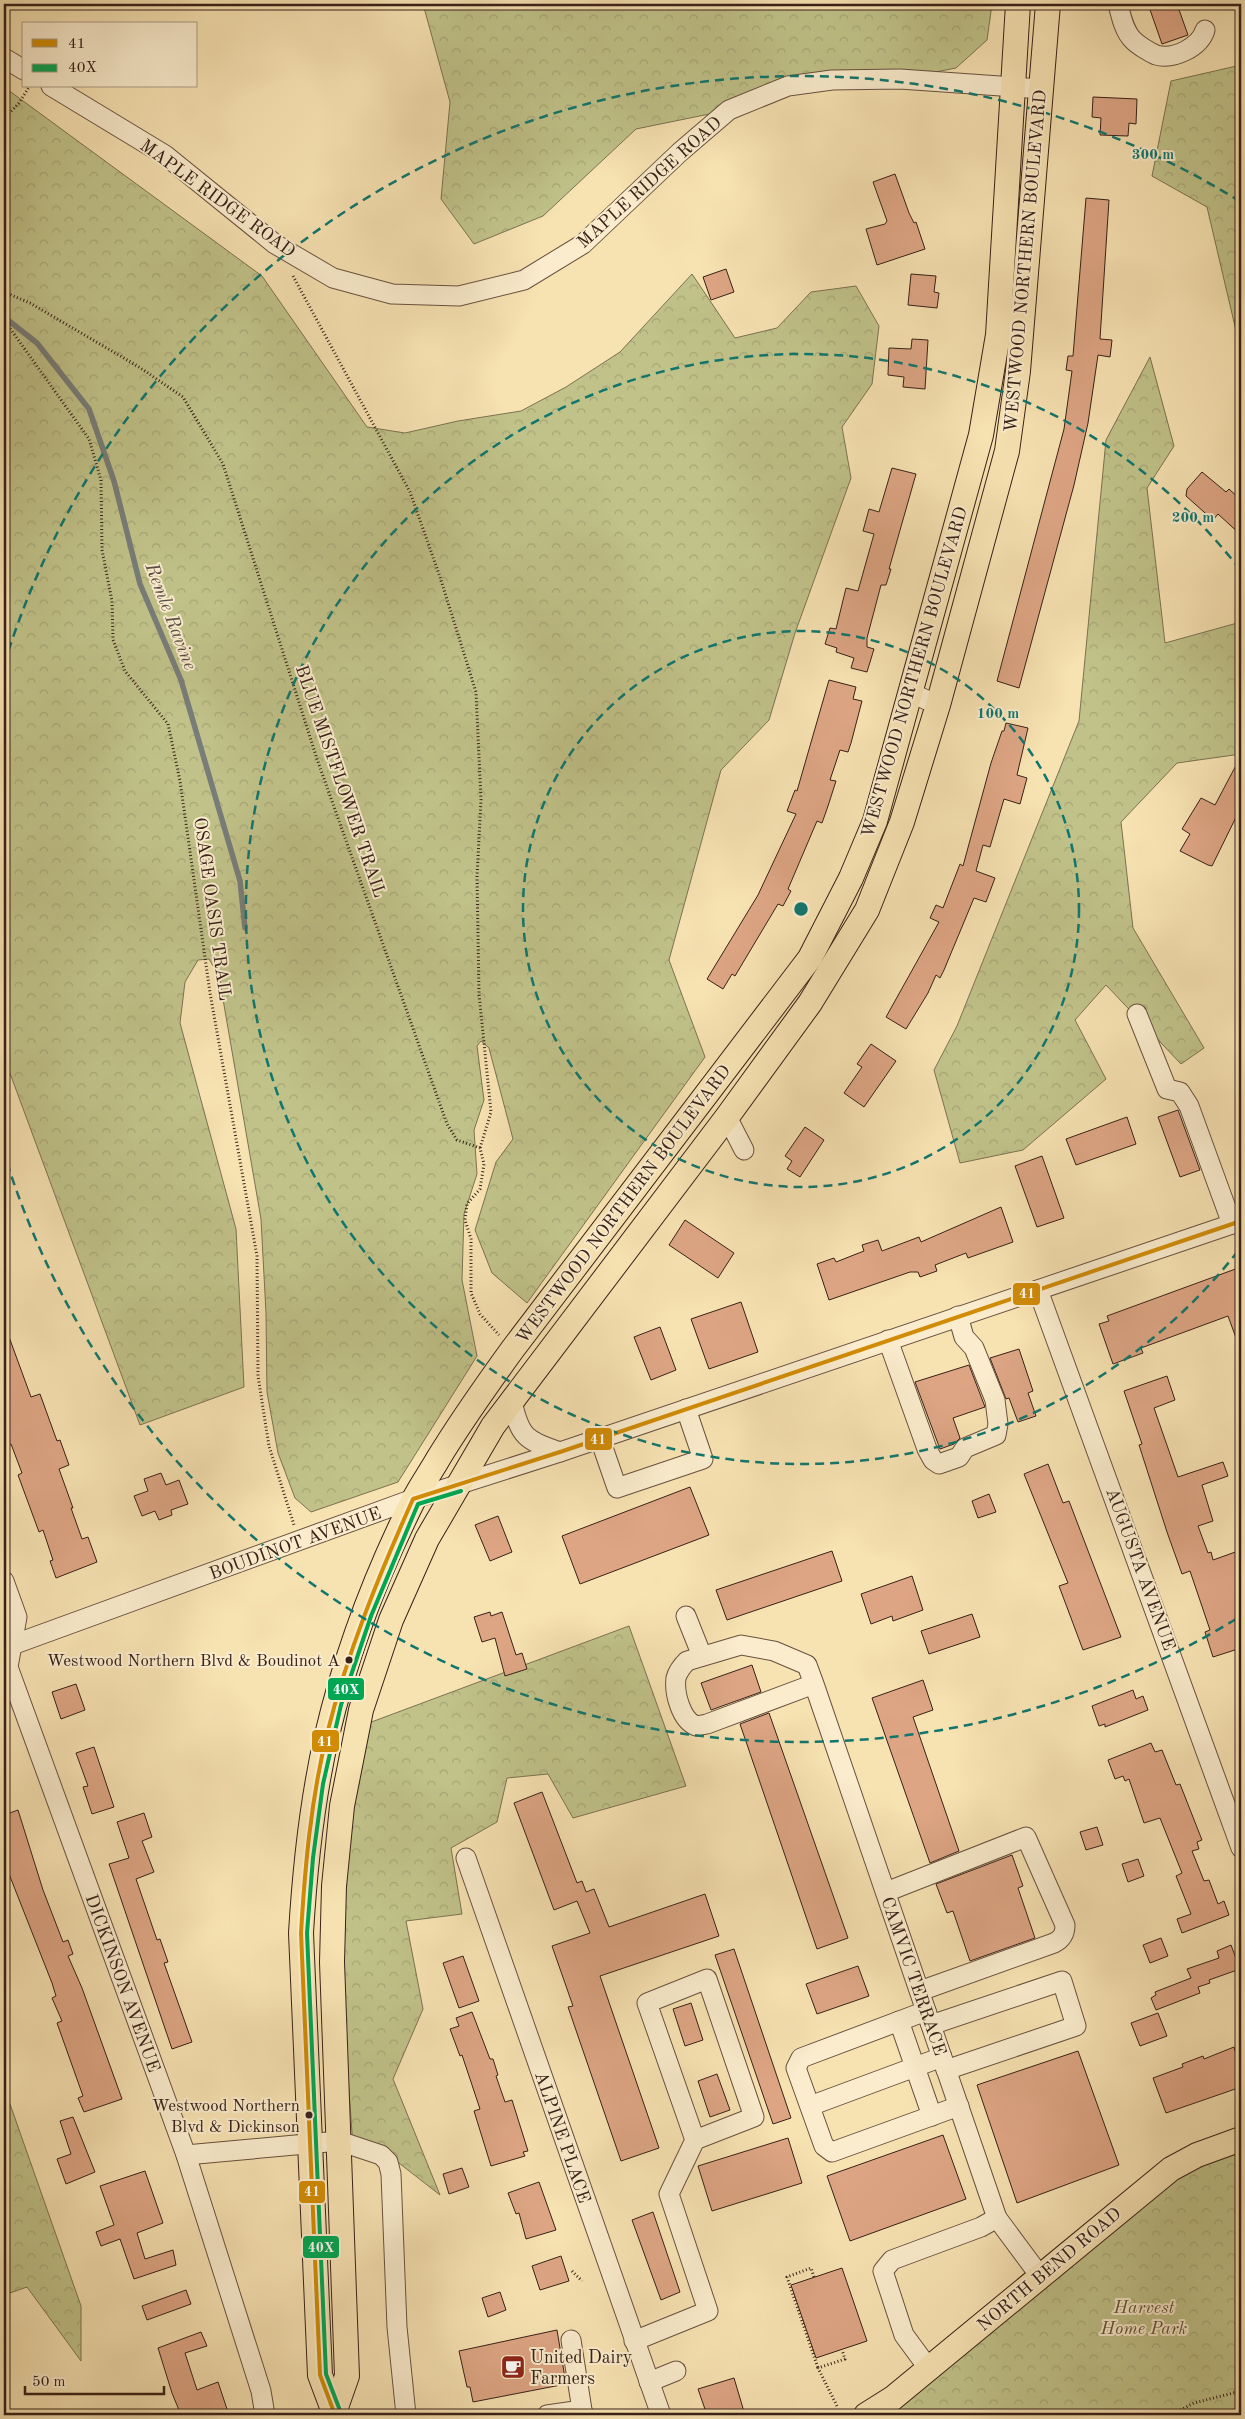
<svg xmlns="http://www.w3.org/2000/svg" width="1245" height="2419" viewBox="0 0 1245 2419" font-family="'Old Standard TT',serif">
<defs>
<pattern id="forest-crowns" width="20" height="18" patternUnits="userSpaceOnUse" patternTransform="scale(1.25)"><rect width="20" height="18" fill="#c0c289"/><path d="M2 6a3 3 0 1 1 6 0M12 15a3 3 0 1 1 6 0" fill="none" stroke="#a6a676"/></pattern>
</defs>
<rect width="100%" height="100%" fill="#f7e2b2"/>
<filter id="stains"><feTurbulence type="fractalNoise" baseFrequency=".004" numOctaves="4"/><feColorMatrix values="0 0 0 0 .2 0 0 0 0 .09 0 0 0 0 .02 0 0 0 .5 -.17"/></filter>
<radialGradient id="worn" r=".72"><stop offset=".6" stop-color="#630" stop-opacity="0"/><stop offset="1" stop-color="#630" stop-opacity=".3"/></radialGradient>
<!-- forest -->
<g fill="url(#forest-crowns)" stroke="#7c7250">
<path d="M423 4H992L987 40 956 68 900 79 832 80 729 110 636 129 543 216 474 244 441 199 450 102Z"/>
<path d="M1241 65V352L1207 207 1152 176 1171 81Z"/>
<path d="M4 87 262 276 367 427 405 433 458 421 521 411 566 387 620 352 692 274 735 338 777 328 811 292 856 286 879 326 872 384 842 427 851 478 795 633 769 720 721 770 669 960 705 1057 527 1303 492 1273 475 1230 496 1162 513 1139 489 1048 481 1041 477 1046 484 1100 474 1130 477 1174 464 1214 462 1280 477 1356 398 1482 311 1512 295 1498 278 1453 267 1392 266 1313 261 1219 219 976 209 959 198 960 185 982 180 1023 236 1229 244 1387 140 1425 4 1057Z"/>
<path d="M1150 357 1174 446 1147 488 1165 643 1241 622V754L1177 763 1121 822 1133 928 1204 1048 1181 1064 1106 985 1075 1020 1106 1079 1023 1150 960 1163 934 1070 957 1026 1079 721 1106 440Z"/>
<path d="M629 1626 686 1786 573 1818 548 1774 507 1778 497 1822 451 1848 462 1914 406 1921 423 2009 393 2079 440 2195 381 2149 353 2146 334 1886 358 1727Z"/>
<path d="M4 2087 81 2306V2361L27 2287 4 2295Z"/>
<path d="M1241 2139V2415H866L1153 2183Z"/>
</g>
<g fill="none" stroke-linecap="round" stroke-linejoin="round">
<!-- stream -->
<path stroke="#787d78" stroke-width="5.5" d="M4 317 37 343 89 409 114 481 140 584 181 680 240 881 245 928"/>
</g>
<!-- building -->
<g fill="#dda584" stroke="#382118">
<path d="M1148 4H1177L1188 35 1162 44Z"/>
<path d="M1093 97 1137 99 1136 124 1129 123 1128 136 1100 135 1101 118 1092 117Z"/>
<path d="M895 174 909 213 914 223 916 222 925 249 877 265 866 229 885 224 887 221 873 182Z"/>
<path d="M1086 198 1109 200 1100 339 1112 340 1110 357 1098 355 1088 423 1074 485 1019 688 997 681 1064 429 1072 371 1066 370 1068 356H1073Z"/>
<path d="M726 269 734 292 711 300 703 277Z"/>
<path d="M911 274 936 276 934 292 939 293 937 308 908 305Z"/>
<path d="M912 339 928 340 925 389 903 387 904 377 888 375 889 348 911 349Z"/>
<path d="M892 468 916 474 889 569H891L886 585H881L867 638V647L874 649 867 672 851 668 854 658 836 652 837 648 825 644 830 628 836 629 846 588 858 591 874 534 863 531 869 509 879 512Z"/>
<path d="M1202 472 1226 492 1229 489 1241 500V535L1218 514 1213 520 1186 496 1187 489Z"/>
<path d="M829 680 856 687 853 699 862 701 851 743 848 752 840 750 830 780 836 781 828 806 822 823 817 821 788 889 791 891 783 906 778 904 735 976 732 974 723 989 707 979 758 895 796 814 787 811 795 790 797 791Z"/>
<path d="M1006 723 1028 728 1017 775 1027 778 1020 804 1004 799 990 847 983 845 976 871 995 878 986 902 974 898 944 970 940 978 936 975 928 993 906 1029 886 1017 939 922 930 918 936 905 943 908 960 864 963 866 991 763 1002 731H1004Z"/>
<path d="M1241 756V807L1212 866 1208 865 1180 851 1190 834 1182 829 1201 798 1215 805Z"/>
<path d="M871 1044 896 1061 864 1107 844 1093 862 1067 857 1064Z"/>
<path d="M1178 1110 1200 1170 1180 1177 1158 1117Z"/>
<path d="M1127 1117 1136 1144 1076 1165 1066 1139Z"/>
<path d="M805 1127 824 1140 800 1177 787 1169 792 1161 785 1156Z"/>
<path d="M1042 1156 1064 1218 1037 1227 1015 1166Z"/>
<path d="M1001 1207 1013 1242 968 1258 966 1253 935 1265 937 1271 920 1277 918 1272H910L829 1300 817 1264 834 1258 836 1262 864 1251 862 1245 878 1240 882 1251 919 1237 921 1242Z"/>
<path d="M685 1220 734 1253 718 1278 669 1245Z"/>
<path d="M1241 1267V1345L1239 1346 1228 1316 1141 1348 1143 1353 1113 1364 1099 1324 1109 1321 1107 1316Z"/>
<path d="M741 1302 758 1352 709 1369 691 1319Z"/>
<path d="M5 1326 31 1397 40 1394 57 1441 60 1440 69 1465 59 1469 73 1508H71L82 1539 88 1537 97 1562 56 1578 50 1561 53 1560 43 1530 39 1532 18 1475 22 1473 11 1444 8 1445 4 1433V1327Z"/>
<path d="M660 1327 676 1370 651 1380 634 1337Z"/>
<path d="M1019 1349 1033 1391 1028 1393 1036 1416 1018 1422 1009 1398 1006 1399 990 1358Z"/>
<path d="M969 1365 985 1407 953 1418 960 1438 954 1444 940 1449 915 1382Z"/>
<path d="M1167 1376 1175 1400 1154 1408 1178 1477 1223 1462 1228 1476 1202 1485 1213 1521 1198 1526 1208 1553 1211 1552 1213 1560 1241 1550V1648L1213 1657 1205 1632 1210 1630 1190 1571 1182 1574 1167 1532 1139 1445 1142 1444 1124 1391Z"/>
<path d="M1048 1464 1063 1503 1069 1501 1121 1637 1083 1650 1059 1586 1068 1583 1024 1474Z"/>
<path d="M161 1473 166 1485 179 1480 188 1504 171 1510 172 1515 159 1520 155 1511 142 1516 134 1496 148 1491 144 1479Z"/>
<path d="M690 1487 709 1535 580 1584 562 1536Z"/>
<path d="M989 1494 996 1512 978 1518 972 1501Z"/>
<path d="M498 1516 512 1552 490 1561 475 1525Z"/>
<path d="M832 1551 842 1581 727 1620 716 1590Z"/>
<path d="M912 1576 923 1610 893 1621 892 1616 871 1624 861 1594Z"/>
<path d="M490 1612 491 1616 502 1612 516 1655 522 1653 527 1669 505 1676 495 1638 482 1642 474 1617Z"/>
<path d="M972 1614 980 1637 929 1654 921 1631Z"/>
<path d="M752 1665 761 1692 711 1710 701 1683Z"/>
<path d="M923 1680 933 1710 913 1717 959 1851 930 1863 872 1698Z"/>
<path d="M76 1684 85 1710 61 1719 52 1692Z"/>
<path d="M1133 1690 1136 1699 1143 1696 1148 1710 1105 1727V1724L1099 1726 1092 1706Z"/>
<path d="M769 1713 848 1938 817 1949 740 1724Z"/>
<path d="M1151 1743 1155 1752 1162 1750 1176 1785 1180 1784 1202 1840 1197 1842 1199 1849 1192 1851 1204 1881 1209 1880 1218 1904 1224 1901 1229 1915 1182 1933 1177 1919 1191 1914 1176 1876 1182 1873 1160 1818 1144 1823 1129 1779 1125 1781 1123 1776 1115 1779 1108 1760Z"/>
<path d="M94 1747 114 1807 92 1814 83 1787 88 1786 76 1753Z"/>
<path d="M542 1792 577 1883 582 1881 586 1892 594 1889 609 1927 705 1894 719 1936 600 1976 659 2148 621 2161 568 2007 573 2006 552 1946 590 1933 577 1901 554 1910 514 1803Z"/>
<path d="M18 1810 43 1890 63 1942 68 1940 73 1954 68 1956 82 1988 122 2099 84 2112 78 2098 83 2096 57 2023 62 2021 52 1998 56 1996 52 1983 9 1874 4 1876V1815Z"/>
<path d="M144 1813 152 1837 142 1841 154 1872 136 1879 157 1940 160 1939 168 1962 164 1963 192 2042 172 2049 109 1864 129 1858 117 1822Z"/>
<path d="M1097 1827 1103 1845 1086 1850 1080 1832Z"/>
<path d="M1012 1855 1023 1886 1018 1888 1035 1938 970 1961 953 1911 947 1913 936 1884Z"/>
<path d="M1138 1859 1144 1876 1128 1882 1122 1864Z"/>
<path d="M1161 1938 1168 1956 1150 1963 1143 1945Z"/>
<path d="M1231 1945 1240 1969 1209 1980 1210 1983 1198 1987 1200 1993 1156 2010 1151 1998 1156 1995 1155 1992 1191 1978 1187 1969 1219 1958 1217 1951Z"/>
<path d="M734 1949 791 2118 773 2124 715 1955Z"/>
<path d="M463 1956 479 2001 459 2008 443 1963Z"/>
<path d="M858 1966 869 1996 817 2014 806 1984Z"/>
<path d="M691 2003 703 2040 685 2046 673 2009Z"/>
<path d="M472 2012 490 2059H493L498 2075 496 2076 505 2102 512 2100 528 2151 523 2152 525 2156 491 2166 474 2111 480 2109 462 2055 460 2056 450 2029 459 2026 456 2018Z"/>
<path d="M1158 2013 1167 2036 1140 2046 1131 2023Z"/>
<path d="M1234 2047 1235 2051 1241 2048V2087L1166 2113 1153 2078 1183 2067 1182 2064 1203 2056 1204 2059Z"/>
<path d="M1078 2051 1119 2165 1017 2203 977 2085Z"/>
<path d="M717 2074 730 2110 710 2117 698 2081Z"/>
<path d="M73 2117 95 2172 66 2184 57 2159 71 2154 60 2121Z"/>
<path d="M943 2135 966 2199 850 2241 827 2176Z"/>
<path d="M788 2138 802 2183 712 2211 698 2166Z"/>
<path d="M462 2168 469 2187 449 2194 443 2174Z"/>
<path d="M145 2171 163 2223 137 2233 145 2259 173 2250 176 2265 134 2279 120 2239 101 2246 96 2232 114 2225 100 2186Z"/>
<path d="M539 2182 556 2230 526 2239 519 2213 516 2214 508 2193Z"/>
<path d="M653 2212 680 2292 661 2300 632 2220Z"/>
<path d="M561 2256 569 2281 540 2290 532 2266Z"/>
<path d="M842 2268 867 2341 816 2358 791 2285Z"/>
<path d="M186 2290 191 2304 147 2320 142 2306Z"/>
<path d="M500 2292 506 2310 488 2317 482 2298Z"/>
<path d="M557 2330 566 2384 473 2402 470 2387H467L459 2351Z"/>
<path d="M201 2332 207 2346 185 2353 197 2390 218 2382 229 2415H181L172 2393 158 2348Z"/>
<path d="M734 2378 745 2415H707L698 2389Z"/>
</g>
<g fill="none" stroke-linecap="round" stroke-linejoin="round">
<defs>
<g id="minor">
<path d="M1118 4C1121 16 1124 31 1133 40 1138 45 1149 52 1156 55 1174 60 1200 47 1205 30"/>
<path d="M4 58 24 70"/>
<path d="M51 86 165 155 275 244 333 278 392 294 459 296 524 280 583 244 680 152 729 110 788 86 832 80 900 79 1042 89"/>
<path d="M911 693 938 705"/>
<path d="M1137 1014 1167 1089 1180 1092 1189 1106 1232 1224"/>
<path d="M727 1117 744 1150"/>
<path d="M1038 1290 1241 1848"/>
<path d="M888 1340 927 1449 933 1460 939 1464 959 1457 965 1448 996 1435 998 1424 995 1400 974 1348 964 1337 958 1316"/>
<path d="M512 1401C520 1438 526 1440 560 1452"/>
<path d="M600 1439 617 1488 703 1459 686 1409"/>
<path d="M4 1581 17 1617 8 1667 186 2155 261 2391 265 2415"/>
<path d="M686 1616 702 1656"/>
<path d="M4 1648 413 1499 560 1452 1241 1221"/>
<path d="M814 1684 707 1724 696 1726C681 1720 674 1693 676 1678 678 1671 682 1666 687 1661L741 1645 774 1651 807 1665 814 1684 997 2218 1040 2276"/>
<path d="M466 1858 661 2415"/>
<path d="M886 1892 1026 1837 1065 1925C1065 1934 1062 1939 1054 1943L920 1991"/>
<path d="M926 2011 801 2058 796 2068 824 2146 832 2152 959 2106"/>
<path d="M899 2021 932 2116"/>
<path d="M931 2025 1062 1981 1076 2026 946 2070"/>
<path d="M810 2106 942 2057"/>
<path d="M186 2155 339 2141 381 2155 388 2162 391 2174 397 2327 406 2415"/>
<path d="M571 2340 582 2410"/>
<path d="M634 2341 708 2311 669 2194 695 2140 647 2003 707 1979 754 2117 695 2140"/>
<path d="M929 2369 904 2335 883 2271 892 2260 981 2227 997 2218"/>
<path d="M649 2382 676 2371"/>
<path d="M547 2415 582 2410 583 2415"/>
</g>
<g id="major">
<path d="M335 2410 347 2376 332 1962 334 1886 342 1806 361 1710 391 1620 427 1539 493 1426 727 1117 810 1003 867 910 902 822 938 705 1007 451 1018 371 1048 4"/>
<path d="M335 2415 320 2375 301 1933C305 1866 312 1800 327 1735 346 1654 376 1575 413 1501 420 1487 430 1473 438 1459 461 1421 486 1386 512 1350L810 958 851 878 875 821 981 435 998 335 1018 4"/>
<path d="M866 2415 893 2398 1171 2169 1197 2155 1241 2139"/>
</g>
</defs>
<!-- minor casing -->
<use href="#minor" stroke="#68513e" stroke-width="21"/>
<!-- major casing -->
<use href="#major" stroke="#382118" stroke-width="26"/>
<!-- path -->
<g stroke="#382118" stroke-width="3" stroke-dasharray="1 2.5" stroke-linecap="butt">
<path d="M4 119 19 103 29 87"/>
<path d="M293 276 410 492 440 577 476 692 481 800 477 877 479 994 491 1112 480 1148"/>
<path d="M4 292 30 303 139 367 183 397 223 464 317 759 447 1124 457 1140 480 1148 484 1164 480 1189 467 1204 465 1220 471 1239V1293L480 1314 499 1335"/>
<path d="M4 320 89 439 101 480 102 550 112 601 113 640 125 671 168 724 180 781 210 993 257 1256 258 1376 269 1446 294 1525"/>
<path d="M572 2271 582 2281"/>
<path d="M814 2277 811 2268 787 2277 818 2368"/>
<path d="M837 2406 818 2368 845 2359 842 2350"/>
<path d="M1171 2415 1194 2403 1241 2391"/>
</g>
<!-- minor -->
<use href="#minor" stroke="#faeccd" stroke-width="19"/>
<!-- major -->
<use href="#major" stroke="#f7e2b2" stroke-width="24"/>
<defs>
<path id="bus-1" d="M335 2415 320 2375 301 1933C305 1866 311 1799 327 1734 347 1653 379 1575 413 1499L560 1452 1241 1221"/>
<path id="bus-2" d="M341 2413 326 2374 307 1933 313 1858 323 1784 341 1705 371 1616 418 1504 461 1491"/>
</defs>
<!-- bus-1 casing -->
<use href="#bus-1" stroke="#faeccd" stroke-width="8"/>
<!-- bus-2 casing -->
<use href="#bus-2" stroke="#faeccd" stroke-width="8"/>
<!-- bus-1 -->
<use href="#bus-1" stroke="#d18b05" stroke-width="4"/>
<!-- bus-2 -->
<use href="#bus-2" stroke="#00a651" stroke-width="4"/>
</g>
<!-- distance rings -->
<g fill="none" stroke="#0f766e" stroke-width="2.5" stroke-dasharray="9 6">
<circle cx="801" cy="909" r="278"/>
<path d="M1238 1251A555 555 0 1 1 1238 567"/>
<path d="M1236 1619A833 833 0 0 1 4 1153M4 665A833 833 0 0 1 1236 199"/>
</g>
<!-- icons -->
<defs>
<symbol id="cafe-square" viewBox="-11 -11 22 22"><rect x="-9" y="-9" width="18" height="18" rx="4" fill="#8f2418" stroke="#faeccd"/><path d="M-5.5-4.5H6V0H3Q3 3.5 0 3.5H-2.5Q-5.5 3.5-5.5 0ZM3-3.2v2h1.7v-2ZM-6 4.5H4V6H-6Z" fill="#fff"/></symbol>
</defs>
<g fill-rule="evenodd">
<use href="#cafe-square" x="499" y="2353" width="28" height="28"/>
</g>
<!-- markers -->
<g fill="#382118" stroke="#faeccd" stroke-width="2">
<circle cx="349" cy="1660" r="4.5"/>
<circle cx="309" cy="2115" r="4.5"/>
</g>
<g text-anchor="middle" stroke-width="4" stroke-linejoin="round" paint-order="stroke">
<!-- bus labels -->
<g font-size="17" fill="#382118" stroke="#faeccd" text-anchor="end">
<text x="340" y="1666">Westwood Northern Blvd &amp; Boudinot A</text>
<text x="300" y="2111">Westwood Northern<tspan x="300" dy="21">Blvd &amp; Dickinson</tspan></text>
</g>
<!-- street labels -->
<g font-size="18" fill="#382118" stroke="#faeccd">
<text transform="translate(649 182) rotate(-42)" y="6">MAPLE RIDGE ROAD</text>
<text transform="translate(218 198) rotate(36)" y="6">MAPLE RIDGE ROAD</text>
<text transform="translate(1025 261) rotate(-85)" y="6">WESTWOOD NORTHERN BOULEVARD</text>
<text transform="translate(914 672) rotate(-74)" y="6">WESTWOOD NORTHERN BOULEVARD</text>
<text transform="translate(341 781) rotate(71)" y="6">BLUE MISTFLOWER TRAIL</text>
<text transform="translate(213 909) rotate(82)" y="6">OSAGE OASIS TRAIL</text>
<text transform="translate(623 1204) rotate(-53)" y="6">WESTWOOD NORTHERN BOULEVARD</text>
<text transform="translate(295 1543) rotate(-20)" y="6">BOUDINOT AVENUE</text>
<text transform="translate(1141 1569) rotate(70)" y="6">AUGUSTA AVENUE</text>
<text transform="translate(914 1976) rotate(71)" y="6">CAMVIC TERRACE</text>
<text transform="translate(123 1983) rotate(70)" y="6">DICKINSON AVENUE</text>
<text transform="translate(563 2137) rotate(71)" y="6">ALPINE PLACE</text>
<text transform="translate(1049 2269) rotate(-40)" y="6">NORTH BEND ROAD</text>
</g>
<!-- park labels -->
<g font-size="18" font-style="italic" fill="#61513a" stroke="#faeccd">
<text x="1144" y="2313">Harvest<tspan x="1144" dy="21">Home Park</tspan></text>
</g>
<!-- poi labels -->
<g font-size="18" fill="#382118" stroke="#faeccd" text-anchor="start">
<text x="530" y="2363">United Dairy<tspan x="530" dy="21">Farmers</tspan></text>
</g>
<!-- water labels -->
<g font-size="19" font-style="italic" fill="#584f48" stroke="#faeccd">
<text transform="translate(172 616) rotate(69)" y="7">Remle Ravine</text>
</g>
</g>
<circle cx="801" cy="909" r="8" fill="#0f766e" stroke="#faeccd" stroke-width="2.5"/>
<g font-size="15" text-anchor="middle" font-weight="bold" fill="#0f766e" stroke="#faeccd" stroke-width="4" stroke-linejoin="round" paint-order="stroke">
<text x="1153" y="159">300 m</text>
<text x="1193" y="522">200 m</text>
<text x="998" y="718">100 m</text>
</g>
<g stroke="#faeccd" stroke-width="2">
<rect x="1012" y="1282" width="29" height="24" rx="5" fill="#d18b05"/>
<rect x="584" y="1427" width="29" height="24" rx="5" fill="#d18b05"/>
<rect x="327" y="1677" width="38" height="24" rx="5" fill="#00a651"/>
<rect x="311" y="1729" width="29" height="24" rx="5" fill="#d18b05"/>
<rect x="298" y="2180" width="28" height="24" rx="5" fill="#d18b05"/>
<rect x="302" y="2235" width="38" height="24" rx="5" fill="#00a651"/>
</g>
<g font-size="14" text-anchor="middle" font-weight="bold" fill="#fff">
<text x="1027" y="1298">41</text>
<text x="598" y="1444">41</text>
<text x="346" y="1694">40X</text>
<text x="325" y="1746">41</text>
<text x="312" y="2196">41</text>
<text x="321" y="2252">40X</text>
</g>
<!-- margin -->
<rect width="1245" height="2419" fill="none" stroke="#f7e2b2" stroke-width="20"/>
<rect x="5" y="5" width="1235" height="2409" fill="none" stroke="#382118" stroke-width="2.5"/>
<rect x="10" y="10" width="1225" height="2399" fill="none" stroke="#382118"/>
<!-- legend -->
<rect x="22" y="22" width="175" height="65" fill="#faeccd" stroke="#ac9b85"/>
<rect x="32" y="39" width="25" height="8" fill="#d18b05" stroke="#ac9b85"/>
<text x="68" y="48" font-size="15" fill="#382118">41</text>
<rect x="32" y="64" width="25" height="8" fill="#00a651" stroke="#ac9b85"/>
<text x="68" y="72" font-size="15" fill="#382118">40X</text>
<!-- scale -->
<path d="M25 2386v8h139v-8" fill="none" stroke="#382118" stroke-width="2.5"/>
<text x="32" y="2386" font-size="15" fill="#382118" stroke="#faeccd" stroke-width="4" paint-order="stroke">50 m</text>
<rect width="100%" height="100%" filter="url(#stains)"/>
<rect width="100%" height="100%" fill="url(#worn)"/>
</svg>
